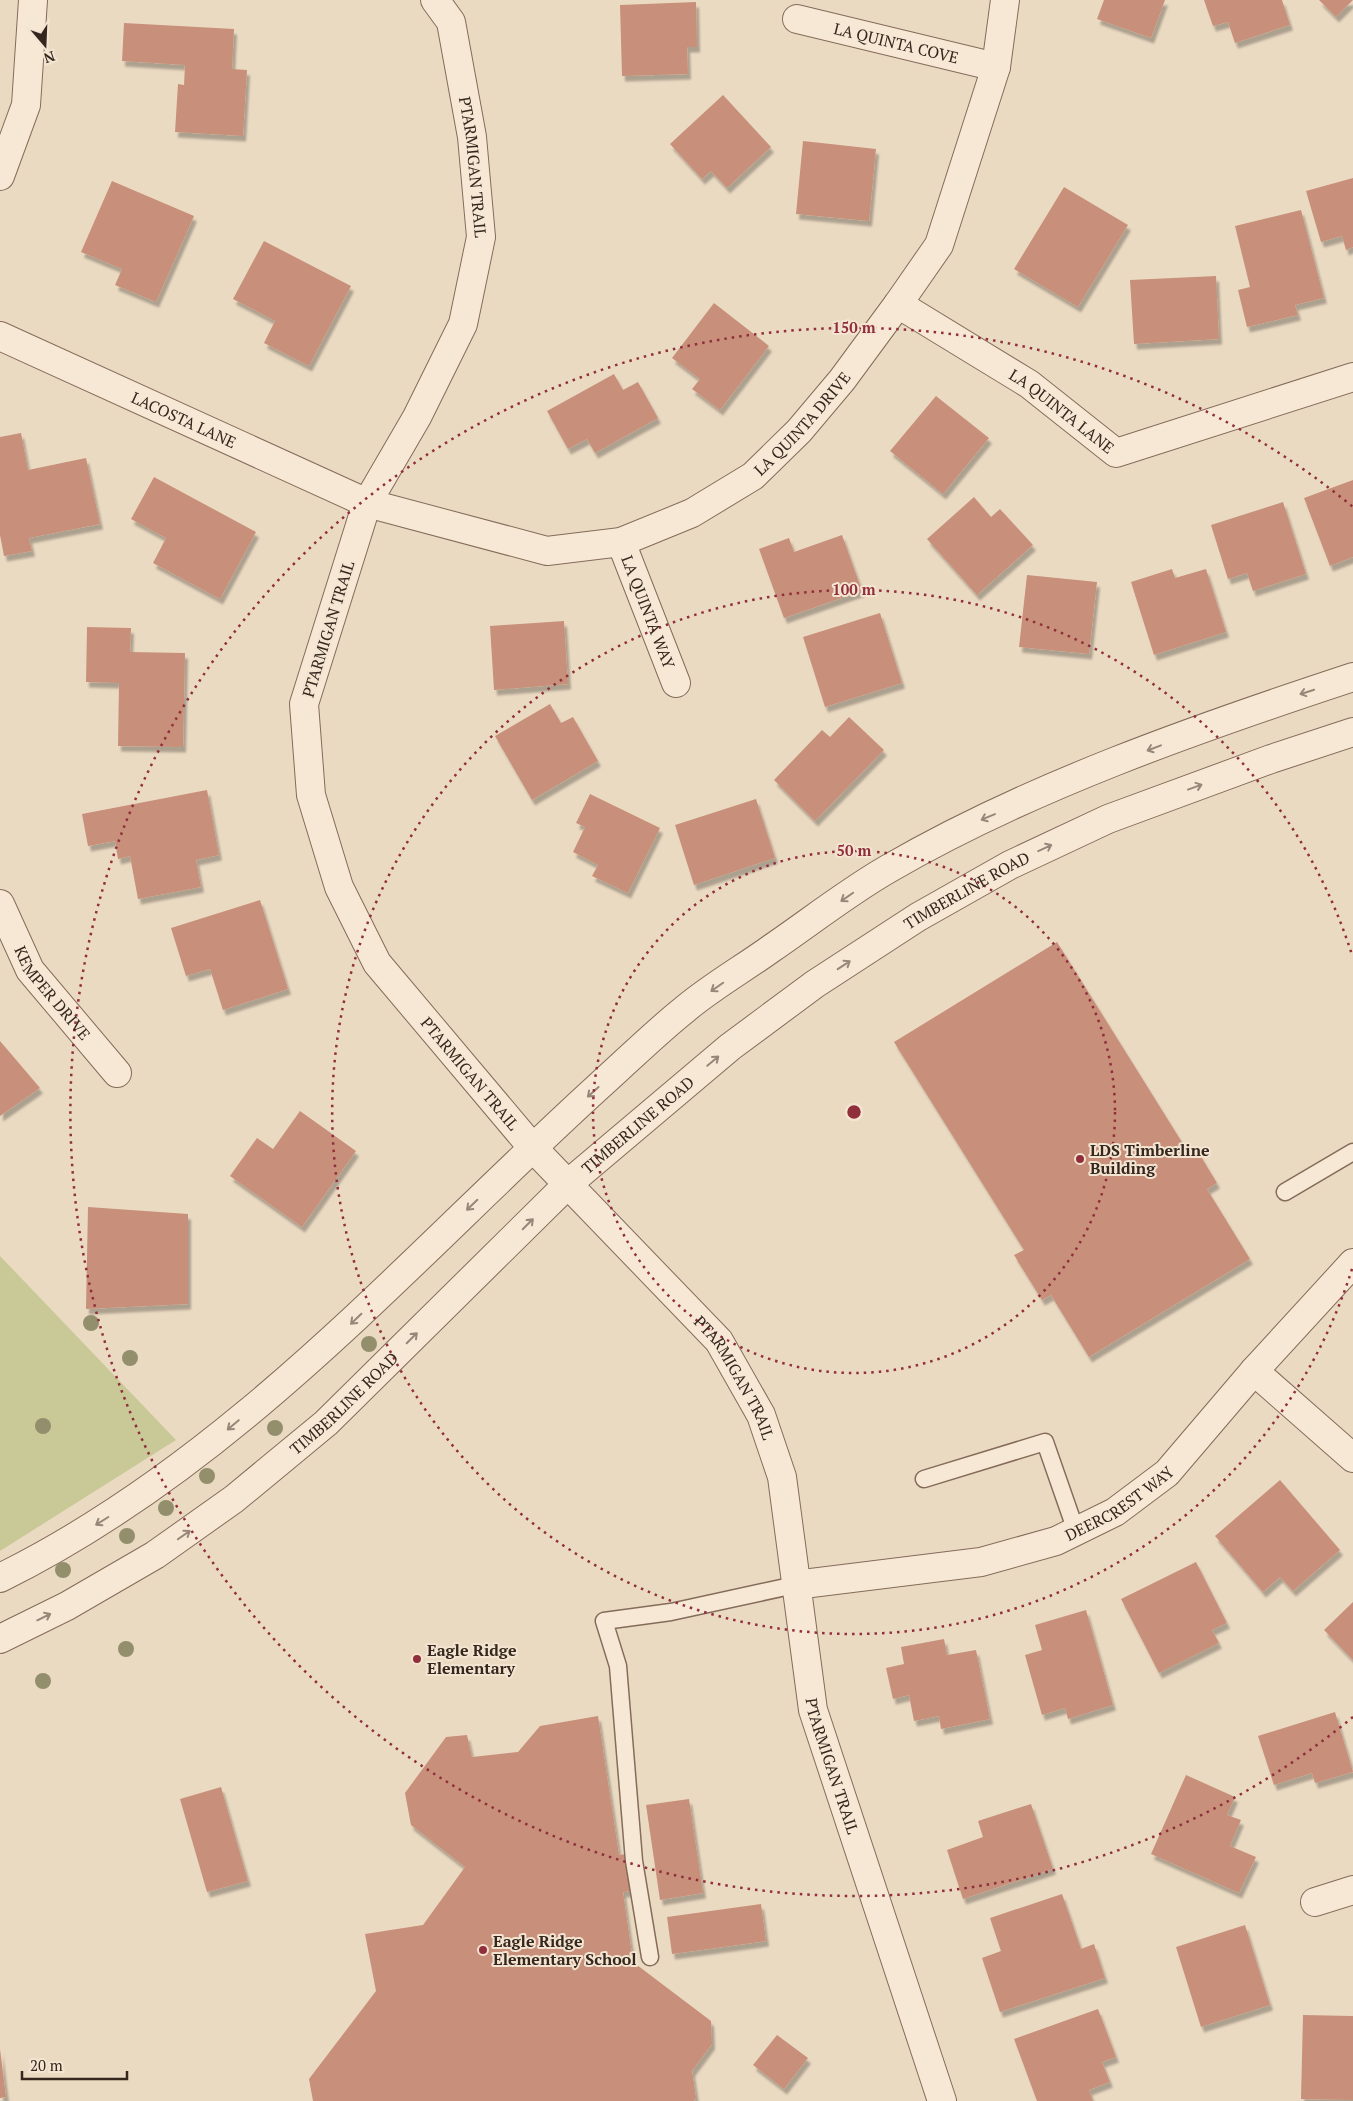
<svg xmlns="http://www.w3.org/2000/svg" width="1353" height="2101" font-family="'PT Serif',serif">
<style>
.green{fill:#c9c897}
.building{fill:#c8907a;filter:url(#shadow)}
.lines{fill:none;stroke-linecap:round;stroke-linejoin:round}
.service-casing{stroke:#846b5a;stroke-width:19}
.minor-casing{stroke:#846b5a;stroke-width:30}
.tertiary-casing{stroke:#846b5a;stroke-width:30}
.service{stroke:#f7e8d5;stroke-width:16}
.minor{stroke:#f7e8d5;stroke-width:28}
.tertiary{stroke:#f7e8d5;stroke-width:28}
.tree{fill:#938e6c}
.oneway{stroke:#96877a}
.ring{fill:none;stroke:#902e3b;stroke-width:2.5;stroke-dasharray:2.5 5}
.poi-dot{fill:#902e3b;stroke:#f3e5d1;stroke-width:2}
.labels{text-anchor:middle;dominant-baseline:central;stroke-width:4;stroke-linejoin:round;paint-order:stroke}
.street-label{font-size:16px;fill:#35261e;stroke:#f3e5d1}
.poi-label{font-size:16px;font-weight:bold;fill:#35261e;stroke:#f3e5d1;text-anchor:start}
.centre{fill:#902e3b;stroke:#f3e5d1;stroke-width:2.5}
.ring-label{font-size:15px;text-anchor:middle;font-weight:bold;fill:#902e3b;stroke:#f3e5d1;stroke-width:4;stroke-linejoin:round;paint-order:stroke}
</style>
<defs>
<filter id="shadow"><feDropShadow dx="3" dy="5.5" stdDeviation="1" flood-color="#0004"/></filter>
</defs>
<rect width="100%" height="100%" fill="#ebdac2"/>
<path class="green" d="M0,1256L176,1440L0,1551Z"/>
<path class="building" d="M1104,0H1165L1151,38L1097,19Z
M1204,0H1282L1290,25L1235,43L1228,22L1213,26Z
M1319,0H1353L1336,17Z
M696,2L697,47H687L688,74L622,76L620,5Z
M124,23L234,29L232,69L247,70L243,136L175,132L178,84L184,85L185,65L122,61Z
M723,95L771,147L727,188L711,171L702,179L670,144Z
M803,141L876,149L869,221L796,214Z
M1353,178V247L1346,250L1342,236L1321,242L1306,191Z
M112,181L194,216L156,302L115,285L122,269L81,252Z
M1064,187L1128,225L1078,307L1014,269Z
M1301,210L1324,298L1295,305L1298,315L1247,327L1238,290L1250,287L1235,226Z
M264,241L351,286L309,366L264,343L275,321L233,299Z
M1216,276L1219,339L1134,344L1130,280Z
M714,303L769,346L720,410L692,389L700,379L672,358Z
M614,374L623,390L638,382L658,418L595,453L587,439L568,449L547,411Z
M936,396L989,438L943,494L890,451Z
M21,433L28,470L86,458L100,524L29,538L32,551L4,556L0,535V437Z
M154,477L256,532L220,599L153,563L166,538L131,519Z
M1353,480V557L1330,566L1304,498Z
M974,497L991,517L1000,509L1033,545L977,595L927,539Z
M1283,502L1306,574L1253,591L1247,573L1228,579L1211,525Z
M842,535L862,591L784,618L759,549L789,538L794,552Z
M1172,569L1175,578L1206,569L1226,632L1154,655L1131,582Z
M1027,575L1097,582L1089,654L1019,647Z
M880,613L902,683L825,707L803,637Z
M564,621L568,684L494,690L490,626Z
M87,627L131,628L130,652L185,653L183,747L118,746L119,683L86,682Z
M550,704L561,723L573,717L598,761L532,800L495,736Z
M849,717L884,750L815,821L774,780L822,730L830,737Z
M207,790L219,855L196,860L201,887L138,899L130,856L118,859L115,841L88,846L82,814Z
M590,794L660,828L628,893L592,876L598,865L573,852L585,827L576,823Z
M756,799L775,858L694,885L675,825Z
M260,900L288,989L223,1010L210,969L186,976L171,928Z
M1057,942L1190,1155L1197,1150L1217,1183L1207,1189L1250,1259L1089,1357L1051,1295L1042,1300L1014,1255L1024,1250L894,1042Z
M0,1041L40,1088L0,1116Z
M300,1111L356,1151L302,1227L230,1176L257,1138L273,1149Z
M88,1207L188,1214V1304L86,1309Z
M1280,1480L1340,1550L1293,1591L1280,1577L1263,1592L1215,1536Z
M1196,1562L1227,1623L1212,1630L1219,1643L1159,1673L1121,1599Z
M1353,1602V1660L1324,1630Z
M1086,1610L1113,1705L1068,1719L1065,1708L1042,1715L1025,1655L1042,1650L1035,1625Z
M944,1639L947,1655L976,1650L990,1719L941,1729L939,1716L914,1721L909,1695L893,1699L886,1668L904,1664L901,1647Z
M1335,1712L1353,1772L1315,1783L1312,1773L1274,1785L1258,1736Z
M598,1716L619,1855L626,1854L632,1891L623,1892L633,1962L711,2021L712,2044L692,2071L696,2098L694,2101H313L309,2079L376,1991L365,1934L423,1925L465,1867L411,1825L405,1793L446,1737L467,1735L472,1757L518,1752L540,1726Z
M1186,1775L1235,1797L1227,1815L1241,1820L1230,1846L1256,1857L1239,1893L1151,1854Z
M221,1787L248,1881L207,1892L180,1799Z
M689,1799L703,1893L660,1900L646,1805Z
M1031,1804L1053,1869L963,1899L947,1850L983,1837L978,1821Z
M1062,1894L1081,1949L1094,1944L1105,1978L1000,2012L982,1958L1001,1951L990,1918Z
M761,1904L766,1941L672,1954L667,1917Z
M1245,1925L1270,2005L1201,2027L1176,1947Z
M1098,2009L1116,2057L1102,2062L1110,2082L1089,2090L1093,2101H1037L1014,2039Z
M1303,2015L1353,2016V2100L1301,2099Z
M777,2035L808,2058L784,2089L753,2065Z
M0,2049L6,2097L0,2098Z"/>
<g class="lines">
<g class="service-casing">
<path id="service" d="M1285,1192L1353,1152
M924,1479L1045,1442L1076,1531
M650,1957L634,1861L618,1666L604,1621L671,1612L795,1585"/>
</g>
<g class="minor-casing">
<g id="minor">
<path id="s1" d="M435,0L451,22L472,137L481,237L463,324L417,417L367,503L304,704L311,795L339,887L377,963L532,1147L719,1341L761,1415L782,1477L813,1710L942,2101"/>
<path id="s2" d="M797,19L996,67"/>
<path d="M0,176L26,105L33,0"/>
<path id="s3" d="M898,304L1029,384L1116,453L1353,377"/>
<path id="s4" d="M0,336L367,503L547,551L621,542L692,513L753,476L799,431L842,380L898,304L939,245L996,67L1005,0"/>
<path id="s5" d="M621,542L676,683"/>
<path id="s6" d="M0,904L30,970L117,1073"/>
<path d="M1254,1371L1353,1458"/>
<path id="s7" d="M795,1585L981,1562L1056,1541L1115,1512L1167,1473L1254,1371L1353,1263"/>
<path d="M1315,1902L1353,1890"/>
</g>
</g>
<g class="tertiary-casing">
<g id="tertiary">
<path d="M0,1578C235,1462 407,1261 598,1087C626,1062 654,1034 684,1010C711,987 743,969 772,948C810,922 848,892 888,869C1029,787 1198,728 1353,677"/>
<path id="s8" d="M0,1639L67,1606L155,1555L234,1499L326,1423L569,1183L730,1047L815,984L918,917L1010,865L1108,819L1271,759L1353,732"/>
</g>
</g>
<use href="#service" class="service"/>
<use href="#minor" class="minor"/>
<use href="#tertiary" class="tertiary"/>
</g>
<g class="tree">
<circle cx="91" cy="1323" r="8"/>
<circle cx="369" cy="1344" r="8"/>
<circle cx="130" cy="1358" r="8"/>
<circle cx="43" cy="1426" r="8"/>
<circle cx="275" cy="1428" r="8"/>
<circle cx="207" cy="1476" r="8"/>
<circle cx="166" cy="1508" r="8"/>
<circle cx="127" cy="1536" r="8"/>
<circle cx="63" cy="1570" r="8"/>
<circle cx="126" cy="1649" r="8"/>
<circle cx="43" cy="1681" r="8"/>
</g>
<defs><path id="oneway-shaft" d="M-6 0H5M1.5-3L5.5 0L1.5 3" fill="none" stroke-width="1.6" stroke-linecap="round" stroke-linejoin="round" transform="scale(1.25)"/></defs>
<g class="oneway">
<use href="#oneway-shaft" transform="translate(1307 692) rotate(162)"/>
<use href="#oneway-shaft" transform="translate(1154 748) rotate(159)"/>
<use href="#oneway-shaft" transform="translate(1195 787) rotate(-20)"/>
<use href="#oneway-shaft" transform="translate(988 817) rotate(157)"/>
<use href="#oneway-shaft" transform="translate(1045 848) rotate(-25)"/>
<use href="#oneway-shaft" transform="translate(847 897) rotate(145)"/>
<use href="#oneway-shaft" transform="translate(844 965) rotate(-33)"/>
<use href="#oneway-shaft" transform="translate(717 987) rotate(145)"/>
<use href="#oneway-shaft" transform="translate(713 1061) rotate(-40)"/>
<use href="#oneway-shaft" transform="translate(593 1092) rotate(138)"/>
<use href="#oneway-shaft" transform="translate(472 1205) rotate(136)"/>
<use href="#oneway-shaft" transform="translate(528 1224) rotate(-45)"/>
<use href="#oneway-shaft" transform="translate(356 1319) rotate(136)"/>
<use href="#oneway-shaft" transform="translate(412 1338) rotate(-45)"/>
<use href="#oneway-shaft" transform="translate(233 1425) rotate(140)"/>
<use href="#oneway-shaft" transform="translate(102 1521) rotate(148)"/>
<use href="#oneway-shaft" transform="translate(184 1535) rotate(-35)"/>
<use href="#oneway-shaft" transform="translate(44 1617) rotate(-26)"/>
</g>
<g class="ring">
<circle cx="854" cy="1112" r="261"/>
<path d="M1352 1269A522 522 0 1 1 1352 955"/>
<path d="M1353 1717A784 784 0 1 1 1353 507"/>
</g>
<g class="poi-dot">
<circle cx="1080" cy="1159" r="5"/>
<circle cx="417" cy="1659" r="5"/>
<circle cx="483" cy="1950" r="5"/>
</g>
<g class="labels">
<g class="street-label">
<text stroke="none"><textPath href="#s2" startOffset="102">LA QUINTA COVE</textPath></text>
<text stroke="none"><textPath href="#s1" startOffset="174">PTARMIGAN TRAIL</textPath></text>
<text stroke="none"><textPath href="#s3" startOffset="196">LA QUINTA LANE</textPath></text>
<text stroke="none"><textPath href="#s4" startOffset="202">LACOSTA LANE</textPath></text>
<text stroke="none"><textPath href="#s4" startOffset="884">LA QUINTA DRIVE</textPath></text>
<text stroke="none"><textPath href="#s5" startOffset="75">LA QUINTA WAY</textPath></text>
<text transform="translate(328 629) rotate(-73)">PTARMIGAN TRAIL</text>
<text stroke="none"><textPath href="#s8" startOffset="1229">TIMBERLINE ROAD</textPath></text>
<text stroke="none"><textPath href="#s6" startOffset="104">KEMPER DRIVE</textPath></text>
<text stroke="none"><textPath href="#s1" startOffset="1164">PTARMIGAN TRAIL</textPath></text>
<text stroke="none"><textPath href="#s8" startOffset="824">TIMBERLINE ROAD</textPath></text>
<text stroke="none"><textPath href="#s1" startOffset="1569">PTARMIGAN TRAIL</textPath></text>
<text stroke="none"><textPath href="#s8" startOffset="419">TIMBERLINE ROAD</textPath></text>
<text stroke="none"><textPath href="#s7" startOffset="339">DEERCREST WAY</textPath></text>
<text stroke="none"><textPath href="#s1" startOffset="1974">PTARMIGAN TRAIL</textPath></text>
</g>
<g class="poi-label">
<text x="1090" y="1150">LDS Timberline<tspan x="1090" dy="18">Building</tspan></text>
<text x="427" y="1650">Eagle Ridge<tspan x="427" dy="18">Elementary</tspan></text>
<text x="493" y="1941">Eagle Ridge<tspan x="493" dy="18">Elementary School</tspan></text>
</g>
</g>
<circle cx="854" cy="1112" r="8" class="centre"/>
<g class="ring-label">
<text x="854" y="333">150 m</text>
<text x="854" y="595">100 m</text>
<text x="854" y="856">50 m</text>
</g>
<g transform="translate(45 45) rotate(161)" stroke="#f3e5d1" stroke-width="4" paint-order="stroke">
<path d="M0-4L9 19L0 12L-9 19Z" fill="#35261e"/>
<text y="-8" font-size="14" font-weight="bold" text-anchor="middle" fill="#35261e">N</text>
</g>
<path d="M22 2071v8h105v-8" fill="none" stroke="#35261e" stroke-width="2.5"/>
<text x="30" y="2071" font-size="15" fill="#35261e" stroke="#f3e5d1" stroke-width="4" paint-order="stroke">20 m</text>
</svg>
